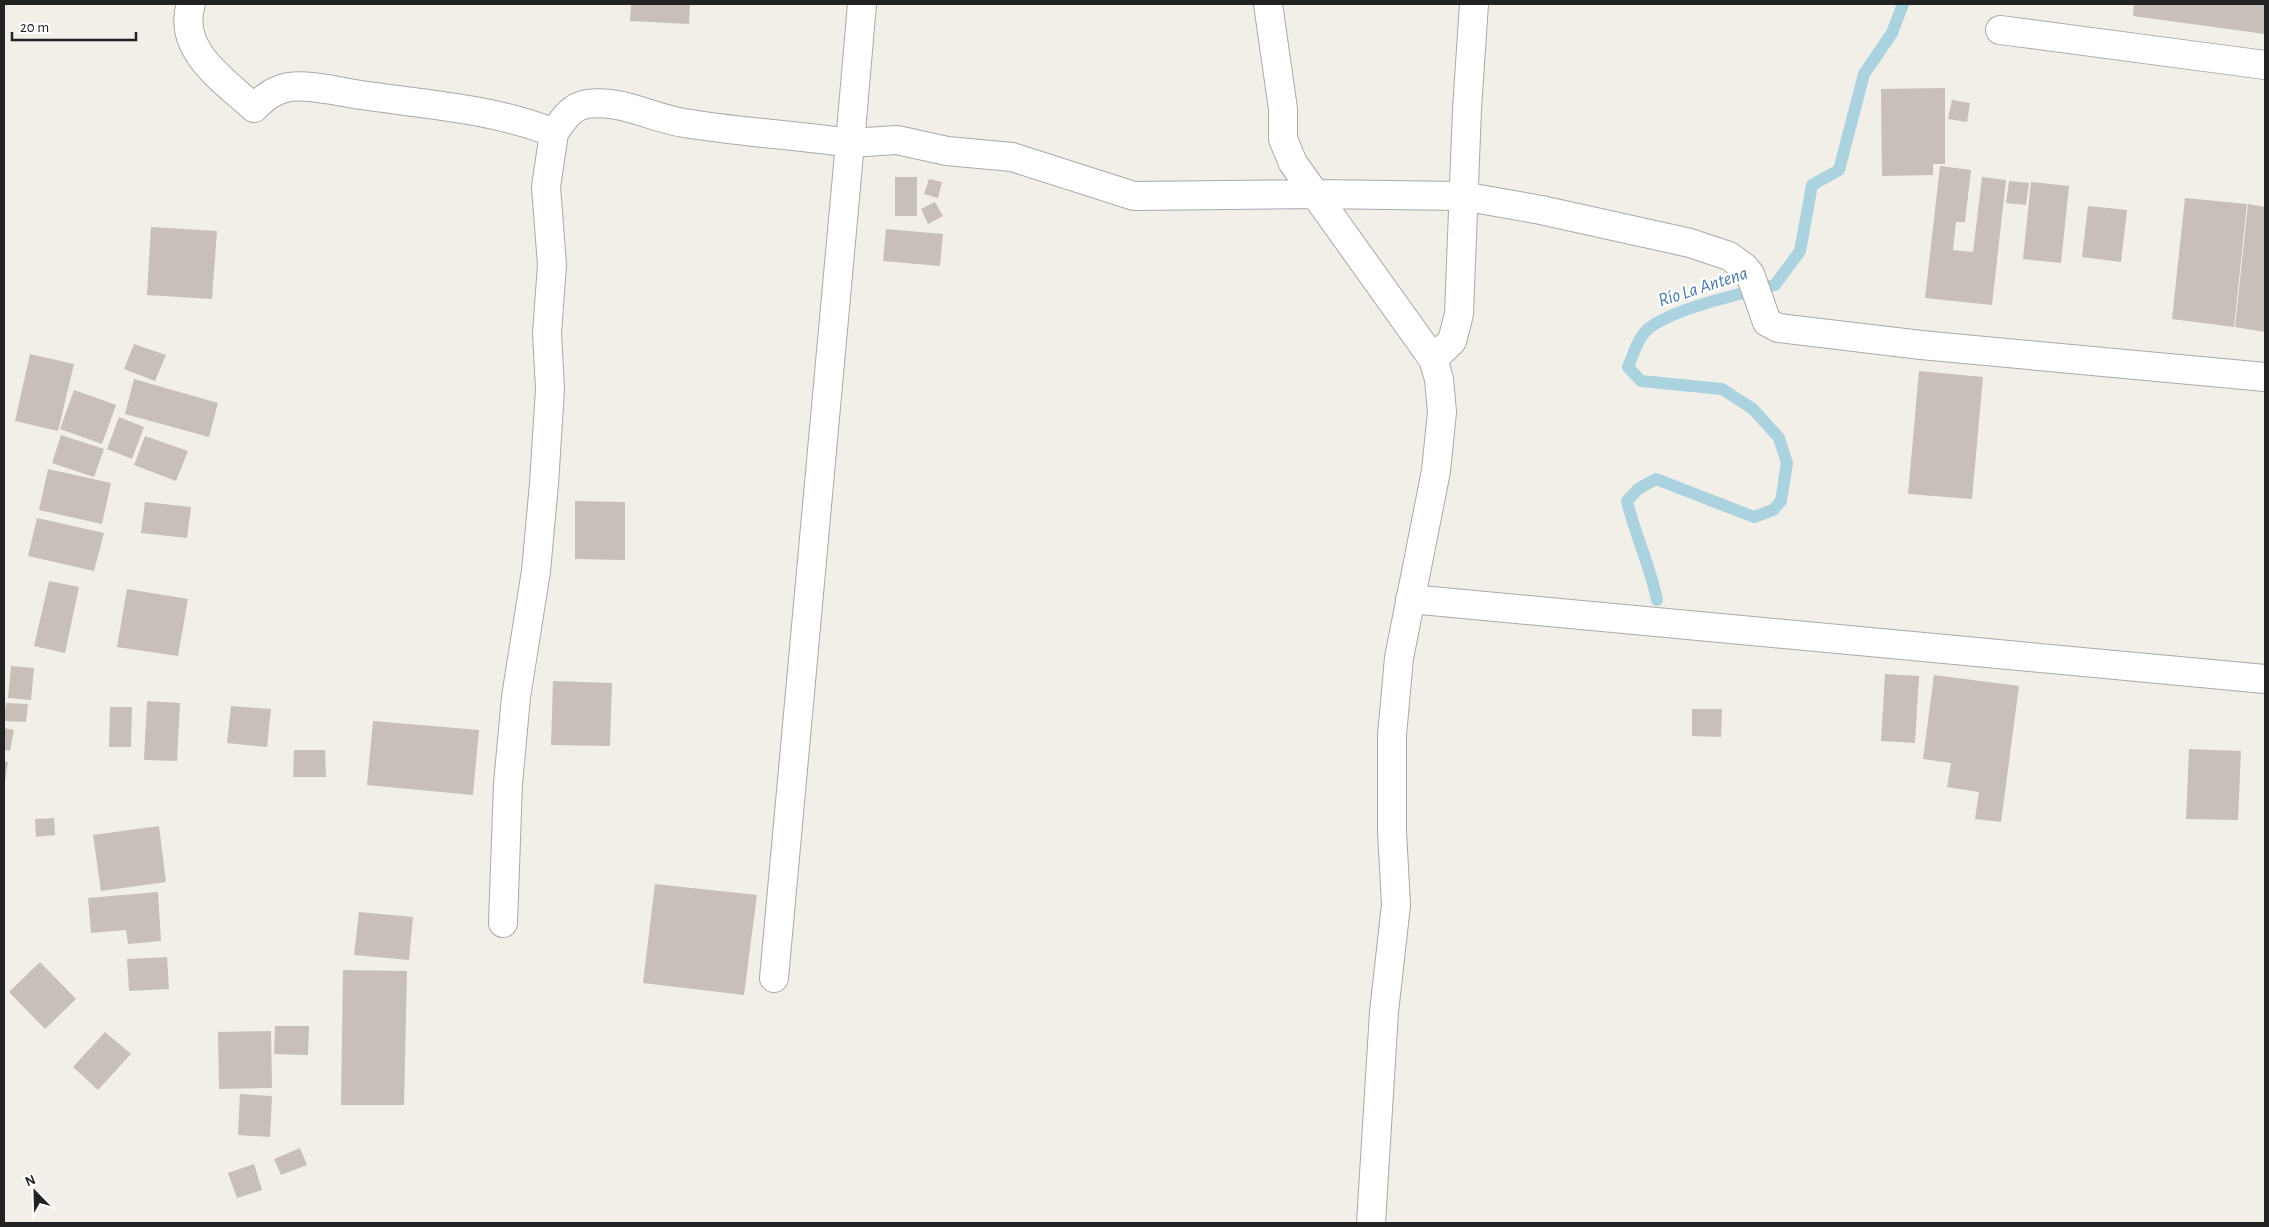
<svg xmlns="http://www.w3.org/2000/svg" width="2269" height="1227" font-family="'Alegreya Sans',sans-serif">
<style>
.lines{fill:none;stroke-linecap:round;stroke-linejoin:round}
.stream{stroke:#aad3df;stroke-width:12}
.building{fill:#c7bfb8}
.minor-casing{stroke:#a9a9a9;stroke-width:30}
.minor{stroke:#fff;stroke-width:28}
.labels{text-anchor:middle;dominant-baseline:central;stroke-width:4.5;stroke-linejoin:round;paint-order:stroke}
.water-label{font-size:19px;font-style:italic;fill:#4a7aab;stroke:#fff}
</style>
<rect width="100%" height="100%" fill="#f2efe9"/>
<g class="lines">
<path class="stream" d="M1657,600C1650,565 1635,535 1627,501L1638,489L1656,479L1754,517L1773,510L1781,501L1787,463L1779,438L1753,409L1722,389L1641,381L1628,367C1633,356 1637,340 1645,332C1665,310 1744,293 1775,285L1800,251L1812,185L1839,170L1864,74L1892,33L1903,4"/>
</g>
<path class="building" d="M631,4H690L689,24L630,21Z
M2134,4H2265V34L2133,16Z
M1945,88V164H1933V175L1882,176L1881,89Z
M1952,100L1970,103L1967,122L1948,119Z
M1940,166L1971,170L1965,222H1956L1953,250L1973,252L1982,177L2006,180L1992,305L1925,298Z
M895,177H917V216H895Z
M929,179L942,182L938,198L924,194Z
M2009,181L2029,183L2026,205L2006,203Z
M2031,182L2069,186L2061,263L2023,259Z
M2185,198L2247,204L2234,327L2172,319Z
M935,202L943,216L928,224L921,209Z
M2248,204L2265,207V332L2235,327Z
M2088,206L2127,210L2121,262L2082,257Z
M151,227L217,231L212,299L147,295Z
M886,229L943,234L940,266L883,261Z
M134,344L166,355L155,381L124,369Z
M30,354L74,364L58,431L15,421Z
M1919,371L1983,377L1972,499L1908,494Z
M134,379L218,403L209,437L125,414Z
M74,390L116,405L102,444L60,429Z
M119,417L144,427L132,459L107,449Z
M61,435L104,449L94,477L52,463Z
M145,436L188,451L176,481L134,465Z
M48,469L111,483L102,524L39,510Z
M575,501L625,502V560L575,559Z
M145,502L191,507L187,538L141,533Z
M37,518L104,533L94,571L28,556Z
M49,581L79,587L65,653L34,646Z
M127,589L188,599L178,656L117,647Z
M11,666L34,668L31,700L8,698Z
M1885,674L1919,676L1915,743L1881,741Z
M1934,675L2019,686L2001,822L1975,819L1979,792L1947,787L1951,763L1923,759Z
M553,681L612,683L610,746L551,745Z
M147,701L180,703L177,761L144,760Z
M6,703L28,704L26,722L4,721Z
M231,706L271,709L267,747L227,743Z
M110,707H132L131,747H109Z
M1692,709H1722L1721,737L1692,736Z
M373,721L479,730L473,795L367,785Z
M4,728L14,730L10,751L4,750Z
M2189,749L2241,751L2238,820L2186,819Z
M294,750H325L326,777H293Z
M4,761L8,762L5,781L4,780Z
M54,818L55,835L36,837L35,819Z
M159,826L166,882L101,891L93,835Z
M655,884L757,895L744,995L643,983Z
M158,892L161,941L128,944L126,930L91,933L88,898Z
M359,912L413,917L409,960L354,955Z
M167,957L169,989L129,991L127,959Z
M40,962L76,999L45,1029L9,992Z
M343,970L407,971L404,1105H341Z
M275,1026H309L308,1055L274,1054Z
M271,1031L272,1088L219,1089L218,1032Z
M105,1032L131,1054L98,1090L73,1067Z
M240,1094L272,1096L270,1137L238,1135Z
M300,1148L307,1165L281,1175L274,1159Z
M254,1164L262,1190L237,1198L228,1173Z"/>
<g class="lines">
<g class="minor-casing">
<path id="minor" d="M191,4C176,50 225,81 254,108C265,97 274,90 289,87C309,84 341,92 361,95C424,104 495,109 554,133C563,120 570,107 587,104C622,99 651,118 684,123C739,132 795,135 850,143L862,4
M1268,4L1283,109V139L1293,163L1315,194L1462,196L1541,210L1690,243L1729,256L1744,267L1750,274L1767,322L1778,328L1921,345L2265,377
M2000,30L2265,65
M1410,599L2265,679
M503,923L508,784L516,697L536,571L544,484L550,389L547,333L552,265L546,187L554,133
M774,978L850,143L897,140L947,151L1012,157L1134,196L1315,194L1433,359L1452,341L1459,314L1467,109L1474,4
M1371,1223L1384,1012L1396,905L1392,831V735L1399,658L1436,471L1442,412L1439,379L1433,359"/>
</g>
<use href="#minor" class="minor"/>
</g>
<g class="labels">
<g class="water-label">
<text transform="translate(1703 287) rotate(-18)">Río La Antena</text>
</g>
</g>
<rect width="2269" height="1227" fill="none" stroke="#222222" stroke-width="10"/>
<g transform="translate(35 1192) rotate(337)" stroke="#ffffff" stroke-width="4" paint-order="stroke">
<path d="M0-4L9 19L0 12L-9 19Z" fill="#222222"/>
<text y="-8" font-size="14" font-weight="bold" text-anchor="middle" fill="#222222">N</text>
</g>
<path d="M12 32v8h124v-8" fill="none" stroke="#222222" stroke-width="2.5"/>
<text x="20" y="32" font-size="15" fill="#222222" stroke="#ffffff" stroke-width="4" paint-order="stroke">20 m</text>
</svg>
